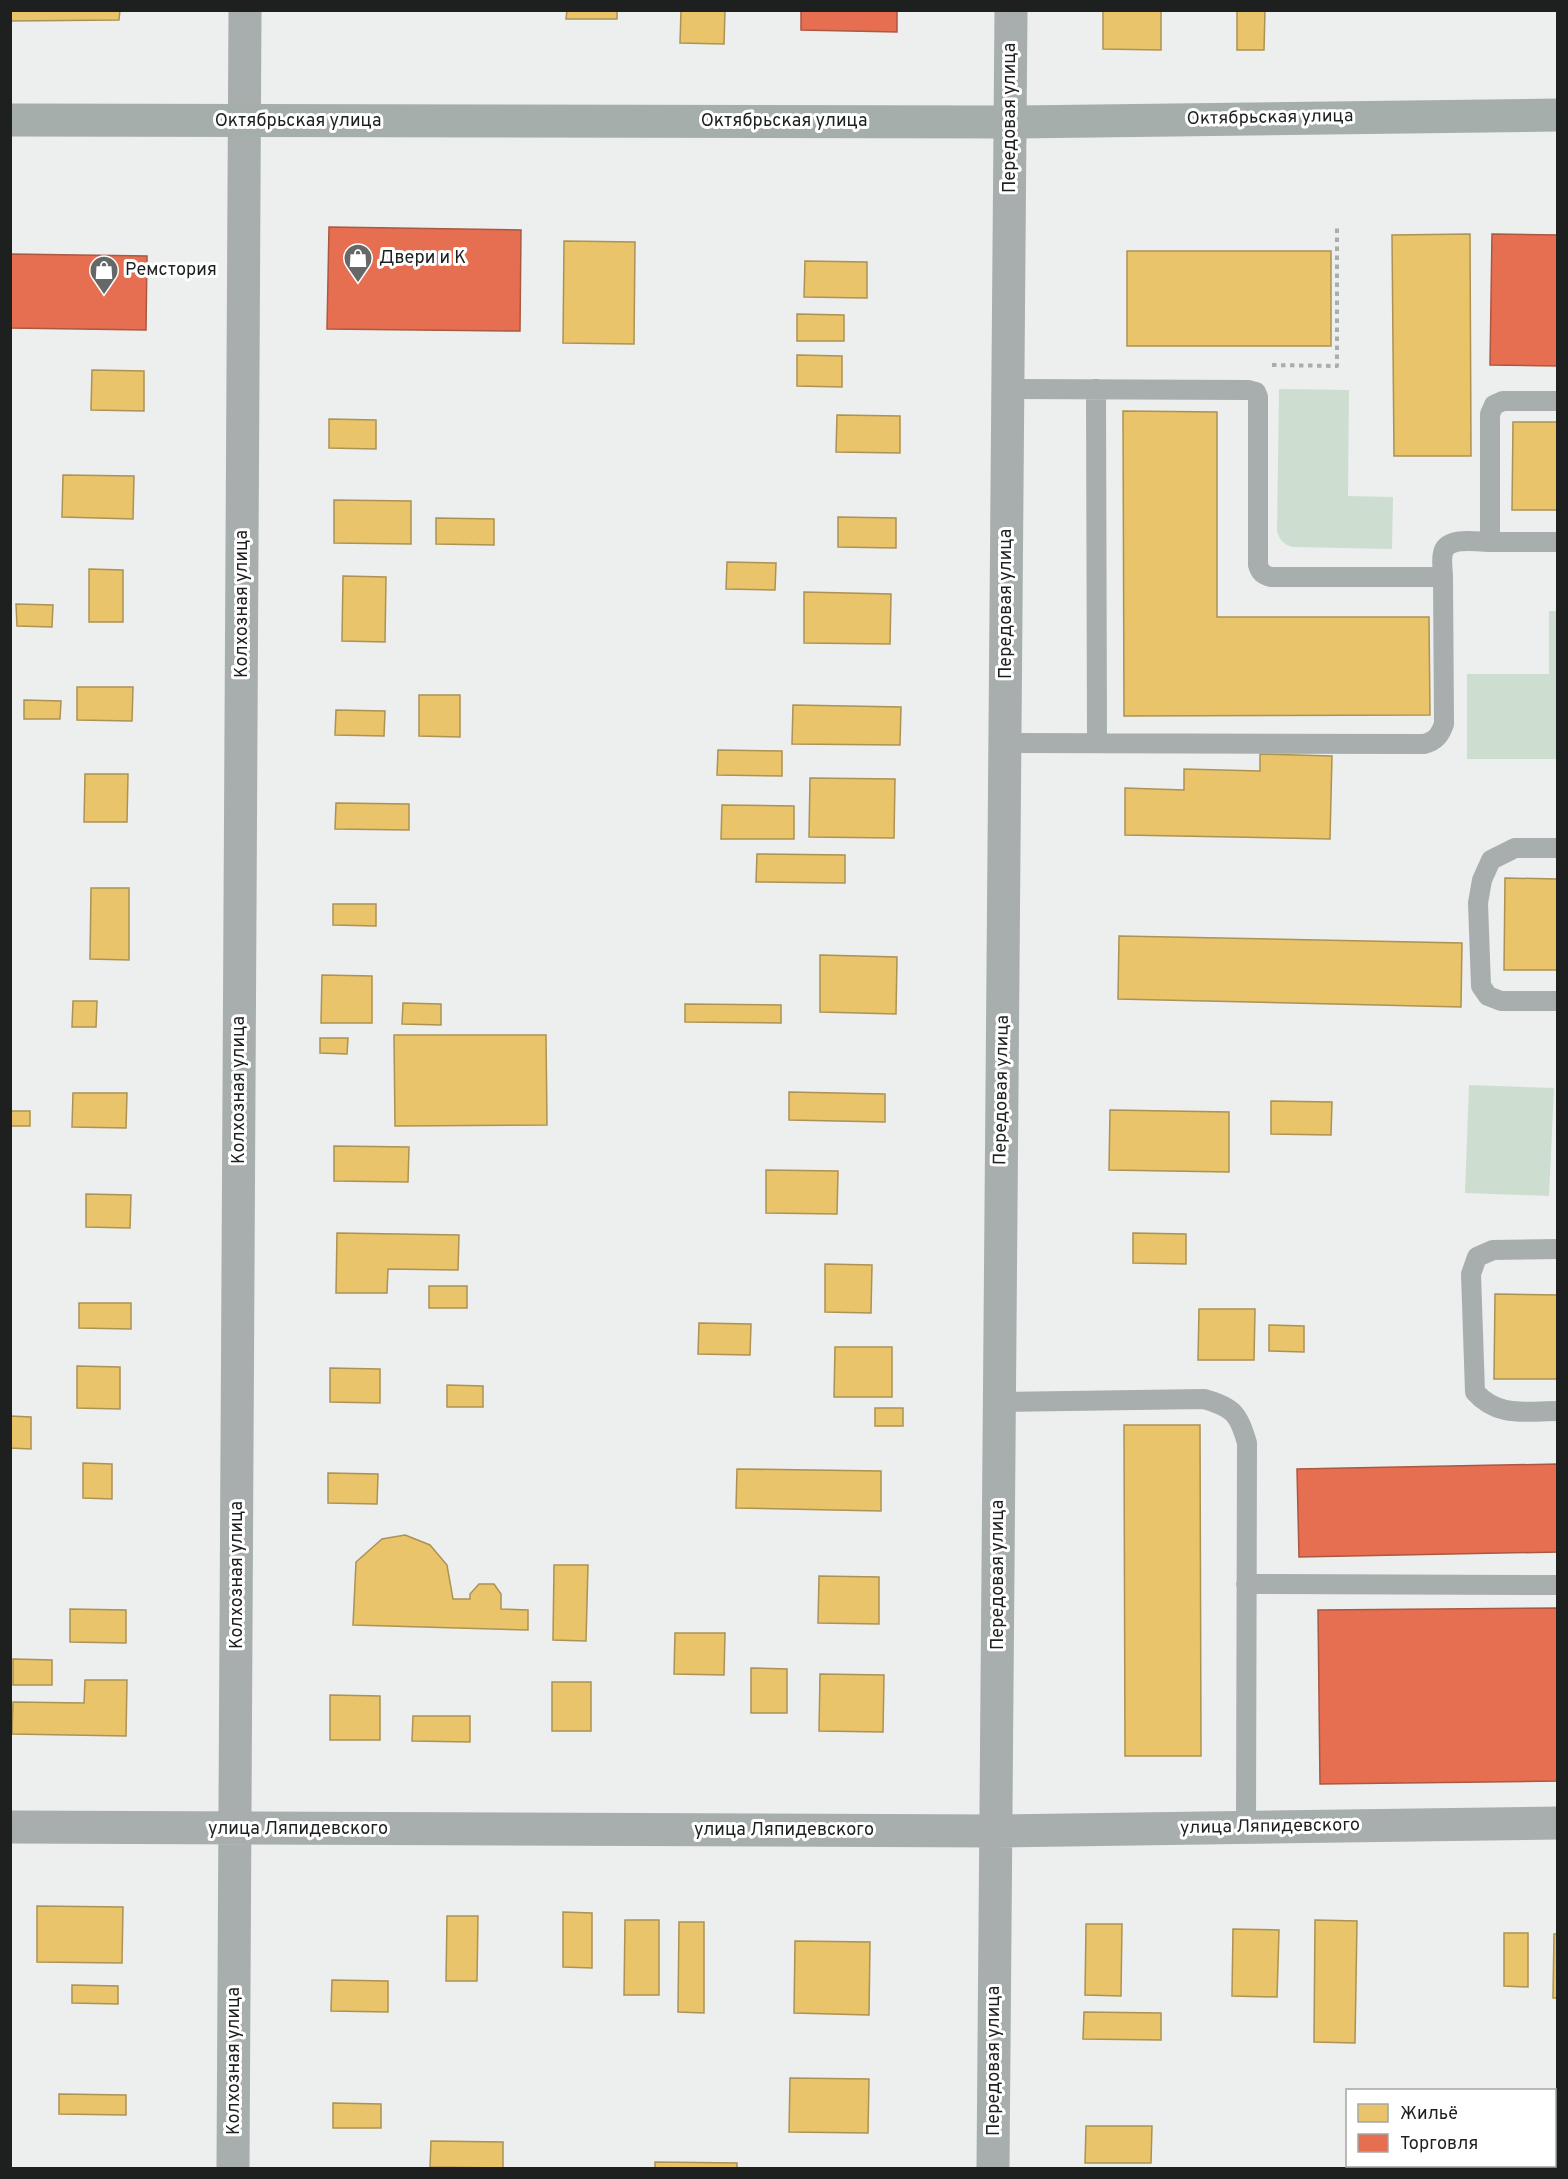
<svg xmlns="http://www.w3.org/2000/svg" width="1568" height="2179" font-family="Overpass,sans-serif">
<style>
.green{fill:#cdded0}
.homes{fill:#e9c46a;stroke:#ac9254;stroke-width:1.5}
.shops{fill:#e76f51;stroke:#ab5742;stroke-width:1.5}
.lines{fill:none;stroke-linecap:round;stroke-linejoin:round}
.path{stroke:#a9aeac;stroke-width:4;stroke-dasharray:4.5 4.5;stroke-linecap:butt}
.lane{stroke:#a7aead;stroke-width:20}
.street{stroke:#a7aead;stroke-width:33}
.secondary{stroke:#a6aeab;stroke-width:33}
.labels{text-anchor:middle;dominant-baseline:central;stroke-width:6;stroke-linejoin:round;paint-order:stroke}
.street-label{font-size:18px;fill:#1e1f1f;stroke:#fff}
.poi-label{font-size:18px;fill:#1e1f1f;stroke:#fff;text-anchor:start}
</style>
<rect width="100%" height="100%" fill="#ecefee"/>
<path class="green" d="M1279,389L1349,390L1348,496L1393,497L1392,549L1292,547C1283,544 1280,540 1277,532Z
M1549,611H1557V759H1467V674H1549Z
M1469,1085L1554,1088L1549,1196L1465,1193Z"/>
<path class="homes" d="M10,10H120L119,20L10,21Z
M567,10H617V19H566Z
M681,10H725L724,44L680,43Z
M1103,10H1161V50L1103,49Z
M1237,10H1265L1264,50H1237Z
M1470,234L1471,456H1394L1392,235Z
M564,241L635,242L634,344L563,343Z
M1127,251H1331V346H1127Z
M805,261L867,262V298L804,297Z
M797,314L844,315V341H797Z
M797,355L842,356V387L797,386Z
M92,370L144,371V411L91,410Z
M1123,411L1217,412V617H1429L1430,715L1124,716Z
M837,415L900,416V453L836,452Z
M329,419L376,420V449L329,448Z
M1513,422H1558V510H1512Z
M63,475L134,476L133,519L62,517Z
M334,500L411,501V544L334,543Z
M838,517L896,518V548L838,547Z
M436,518L494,519V545L436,544Z
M727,562L776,563L775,590L726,589Z
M89,569L123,570V622H89Z
M343,576L386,577L385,642L342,641Z
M804,592L891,594L890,644L804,643Z
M16,604L53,605L52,627L17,626Z
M77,687H133L132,721L77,720Z
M419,695H460V737L419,736Z
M24,700L61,701L60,719H24Z
M793,705L901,707L900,745L792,744Z
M336,710L385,711L384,736L335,735Z
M718,750L782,751V776L717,775Z
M1260,754L1332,756L1330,839L1125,835V788L1184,790V769L1260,771Z
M85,774H128L127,822H84Z
M810,778L895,779L894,838L809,837Z
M336,803L409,804V830L335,829Z
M722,805L794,806V839H721Z
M757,854L845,855V883L756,882Z
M1505,878L1558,879V970H1504Z
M91,888H129V960L90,959Z
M333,904H376V926L333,925Z
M1119,936L1462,943L1461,1007L1118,999Z
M820,955L897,957L896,1014L820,1012Z
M322,975L372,976V1023H321Z
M73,1001H97L96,1027H72Z
M403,1003L441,1004V1025L402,1024Z
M685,1004L781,1005V1023L685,1022Z
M394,1035H546L547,1125L395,1126Z
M320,1038H348L347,1054L320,1053Z
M789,1092L885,1094V1122L789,1120Z
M73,1093H127L126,1128L72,1127Z
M1271,1101L1332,1102L1331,1135L1271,1134Z
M1110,1110L1229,1112V1172L1109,1170Z
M10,1111H30V1126H10Z
M334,1146L409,1147L408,1182L334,1181Z
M766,1170L838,1171L837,1214L766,1213Z
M86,1194L131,1195L130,1228L86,1227Z
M337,1233L459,1235L458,1270L388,1269L387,1293H336Z
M1133,1233L1186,1234V1264L1133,1263Z
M825,1264L872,1265L871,1313L825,1312Z
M429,1286H467V1308H429Z
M1495,1294L1558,1295V1379H1494Z
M79,1303H131V1329L79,1328Z
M1199,1309H1255L1254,1360H1198Z
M699,1323L751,1324L750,1355L698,1354Z
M1269,1325L1304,1326V1352L1269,1351Z
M835,1347H892V1397H834Z
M77,1366L120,1367V1409L77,1408Z
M330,1368L380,1369V1403L330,1402Z
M447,1385L483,1386V1407H447Z
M875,1408H903V1426H875Z
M10,1416L31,1417V1449L10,1448Z
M1124,1425H1200L1201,1756H1125Z
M83,1463L112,1464V1499L83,1498Z
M737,1469L881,1471V1511L736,1508Z
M328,1473L378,1474L377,1504L328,1503Z
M405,1535L430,1545L447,1565L453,1599H470V1594L479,1584H494L501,1594V1609L528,1610V1630L353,1625L356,1562L382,1539Z
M554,1565H588L586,1641L553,1640Z
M819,1576L879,1577V1624L818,1623Z
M70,1609L126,1610V1643L70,1642Z
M675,1633H725L724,1675L674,1674Z
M13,1659L52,1660V1685H13Z
M751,1668L787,1669V1713H751Z
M820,1674L884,1675L883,1732L819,1731Z
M85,1680H127L126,1736L12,1734L13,1702L84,1703Z
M552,1682H591V1731H552Z
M330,1695L380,1696V1740H330Z
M413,1716H470V1742L412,1741Z
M37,1906L123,1907L122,1963L37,1962Z
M563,1912L592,1913V1968L563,1967Z
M447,1916H478L477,1981H446Z
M625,1920H659V1995H624Z
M1315,1920L1357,1921L1355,2043L1314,2042Z
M679,1922H704V2013L678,2012Z
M1086,1924H1122L1121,1996L1085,1995Z
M1233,1929L1279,1930L1277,1997L1232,1996Z
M1504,1933H1528V1987L1504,1986Z
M1554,1934H1558V1998H1553Z
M795,1941L870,1942L869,2015L794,2013Z
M332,1980L388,1981V2012L331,2011Z
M72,1985L118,1986V2004L72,2003Z
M1084,2012L1161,2013V2040L1083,2039Z
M790,2078L869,2079L868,2133L789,2132Z
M59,2094L126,2095V2115L59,2114Z
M333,2103L381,2104V2128H333Z
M1086,2126H1152L1151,2163H1085Z
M431,2141L503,2142V2168L430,2167Z
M655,2162L737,2163V2168H655Z
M1359,2166H1417L1416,2168H1359Z"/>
<path class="shops" d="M801,10H897V32L801,30Z
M329,227L521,230L520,331L327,329Z
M1492,234L1558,235V366L1490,365Z
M10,254L147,256L146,330L10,328Z
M1558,1464V1552L1299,1557L1297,1469Z
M1558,1608V1781L1320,1784L1318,1610Z"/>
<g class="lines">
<path class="path" d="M1272,365L1337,366V227"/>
<path class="lane" d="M1008,389L1249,390L1256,392L1258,397V565C1260,572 1263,575 1271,577H1443C1443,570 1441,560 1443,553C1447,536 1477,542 1490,542V414L1494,405L1503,401H1558
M1096,389L1097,743
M1490,542H1558
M1006,743L1424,744C1436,741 1440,735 1444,724L1443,577
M1558,848H1515L1491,860L1482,880L1478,903L1481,986L1488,996L1501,1001H1558
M1558,1249L1493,1250L1477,1257L1471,1274L1475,1392C1498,1418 1526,1411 1558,1411
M1000,1402L1204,1399C1233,1407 1239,1414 1247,1443L1246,1827
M1246,1584L1558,1585"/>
<path class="street" d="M10,1827L996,1831L1558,1823
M233,2168L245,10
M993,2168L1011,10"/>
<path class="secondary" d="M10,120L1010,122L1558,115"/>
</g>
<defs>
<g id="shop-pin" transform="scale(1.5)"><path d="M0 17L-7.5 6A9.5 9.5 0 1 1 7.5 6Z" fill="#666867" stroke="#fff"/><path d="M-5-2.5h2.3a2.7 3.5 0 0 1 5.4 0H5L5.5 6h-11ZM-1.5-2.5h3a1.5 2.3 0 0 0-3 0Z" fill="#fff"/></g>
</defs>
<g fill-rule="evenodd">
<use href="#shop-pin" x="358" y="258"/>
<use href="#shop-pin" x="104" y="270"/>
</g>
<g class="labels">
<g class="street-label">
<text transform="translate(1010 118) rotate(-90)">Передовая улица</text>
<text transform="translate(1270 118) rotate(-1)">Октябрьская улица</text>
<text x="298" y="121">Октябрьская улица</text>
<text x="784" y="121">Октябрьская улица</text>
<text transform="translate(242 604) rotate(-90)">Колхозная улица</text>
<text transform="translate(1006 604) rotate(-90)">Передовая улица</text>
<text transform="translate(239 1090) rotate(-90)">Колхозная улица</text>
<text transform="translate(1002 1090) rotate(-89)">Передовая улица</text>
<text transform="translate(237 1575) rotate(-90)">Колхозная улица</text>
<text transform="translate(998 1575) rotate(-90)">Передовая улица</text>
<text transform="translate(1270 1827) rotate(-1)">улица Ляпидевского</text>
<text x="298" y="1829">улица Ляпидевского</text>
<text x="784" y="1830">улица Ляпидевского</text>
<text transform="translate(234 2061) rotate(-90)">Колхозная улица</text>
<text transform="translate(994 2061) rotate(-90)">Передовая улица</text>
</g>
<g class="poi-label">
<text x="379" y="258">Двери и К</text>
<text x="125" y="270">Ремстория</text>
</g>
</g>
<rect width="1568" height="2179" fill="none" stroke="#1e1f1f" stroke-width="24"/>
<rect x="1346" y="2089" width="210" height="78" fill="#ffffff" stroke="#a5a5a5" stroke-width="1.5"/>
<rect x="1358" y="2104" width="30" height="18" fill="#e9c46a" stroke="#a5a5a5" stroke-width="1.5"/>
<text x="1400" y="2119" font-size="18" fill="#1e1f1f">Жильё</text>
<rect x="1358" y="2134" width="30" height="18" fill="#e76f51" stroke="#a5a5a5" stroke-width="1.5"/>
<text x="1400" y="2149" font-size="18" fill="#1e1f1f">Торговля</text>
</svg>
